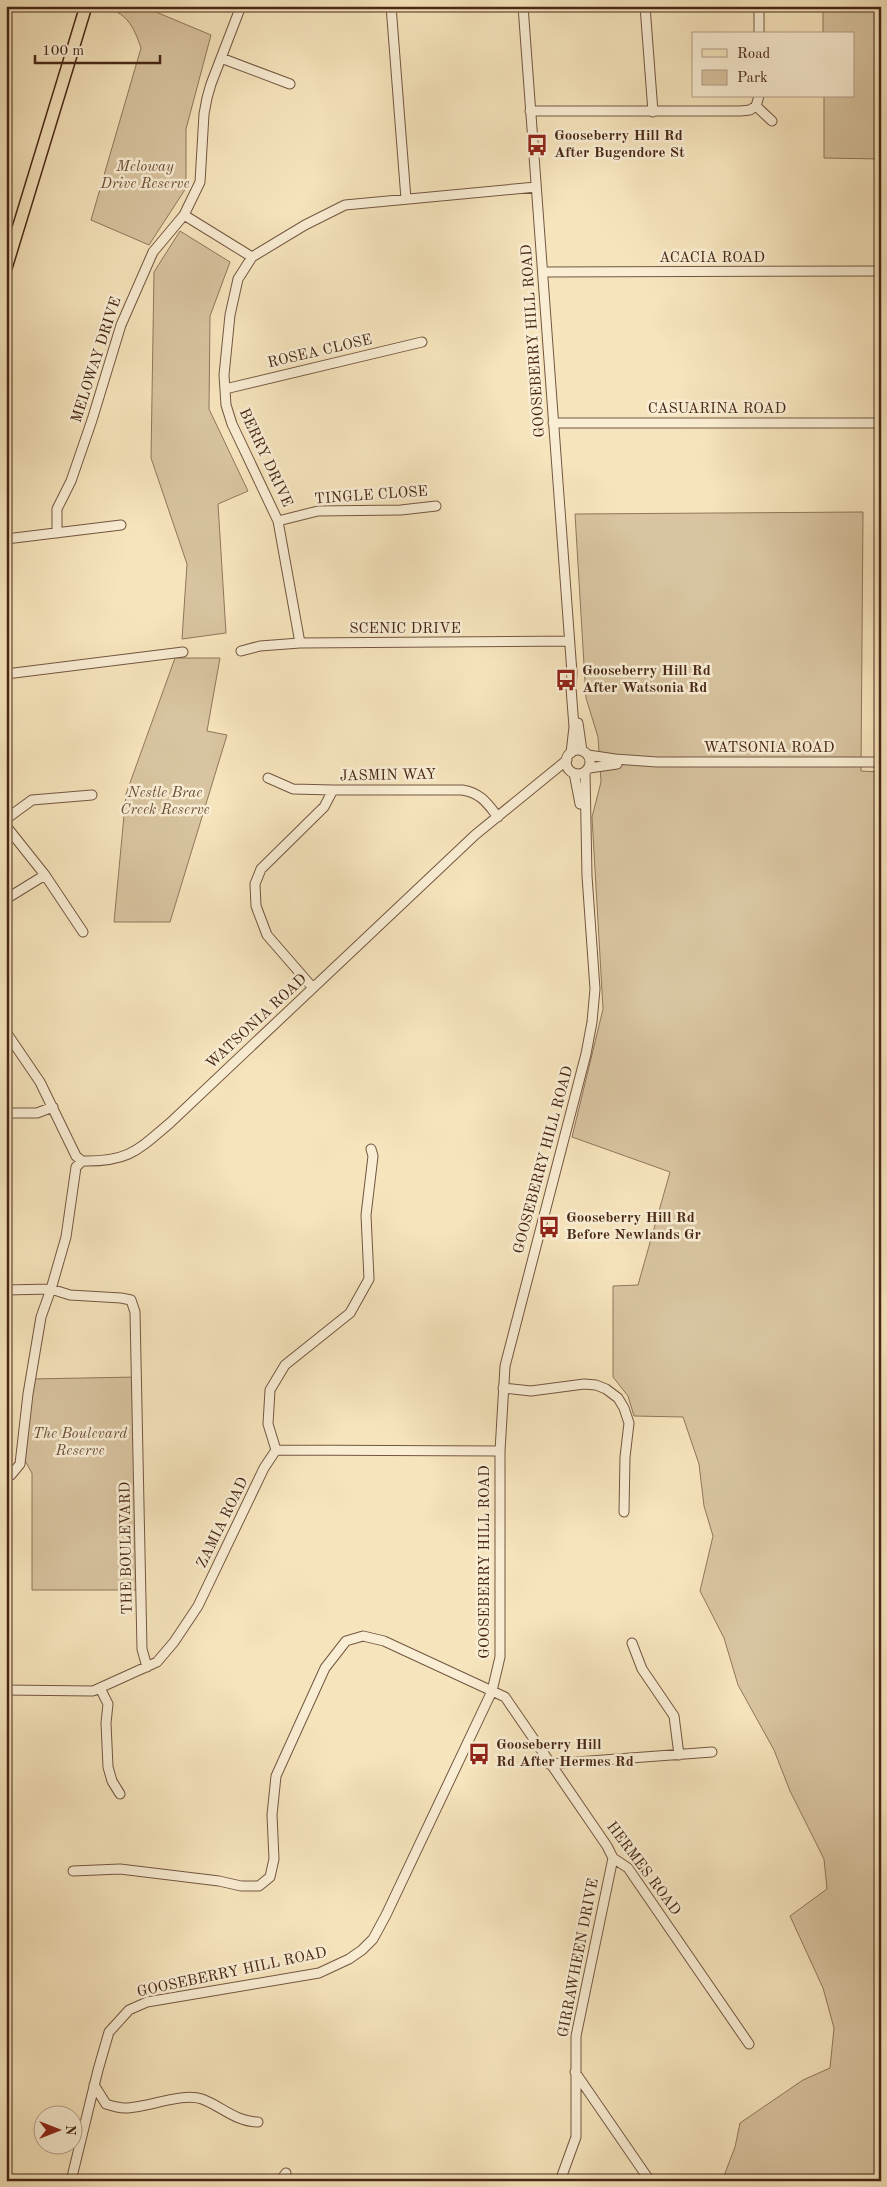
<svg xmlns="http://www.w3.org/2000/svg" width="887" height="2187" font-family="'Old Standard TT',serif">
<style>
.green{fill:#d8c4a0;stroke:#90765b}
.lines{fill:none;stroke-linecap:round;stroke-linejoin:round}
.minor-casing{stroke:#735640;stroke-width:11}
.major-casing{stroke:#472716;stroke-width:14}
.minor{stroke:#f9edd3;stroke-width:9}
.major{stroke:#f6e4bc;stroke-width:11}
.labels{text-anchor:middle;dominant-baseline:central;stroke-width:5;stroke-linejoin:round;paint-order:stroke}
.poi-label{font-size:15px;font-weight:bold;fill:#472716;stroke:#f9edd3;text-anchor:start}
.park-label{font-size:15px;font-style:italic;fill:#6b4e38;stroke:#f9edd3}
.street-label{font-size:15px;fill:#472716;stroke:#f9edd3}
</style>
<rect width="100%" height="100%" fill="#f6e4bc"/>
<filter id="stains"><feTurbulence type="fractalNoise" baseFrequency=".004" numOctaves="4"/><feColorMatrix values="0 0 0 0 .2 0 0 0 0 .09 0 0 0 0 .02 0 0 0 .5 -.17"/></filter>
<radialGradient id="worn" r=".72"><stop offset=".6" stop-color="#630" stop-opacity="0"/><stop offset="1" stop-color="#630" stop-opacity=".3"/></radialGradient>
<path class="green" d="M102,6H156V12L211,35L186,129V188L149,245L91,220L141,48C133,25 127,13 102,6Z
M823,6H881V159L824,158V96H853V34H823Z
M180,231L230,262L210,316L209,409L248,491L218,504L226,633L182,639L187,564L151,458L154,272Z
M863,512L861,771L881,772V2181H722L735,2147L740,2123L803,2080L830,2068L834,2028L823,1988L790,1916L827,1889L824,1859L790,1791L774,1750L738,1685L724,1638L700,1591L713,1536L704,1506L699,1464L683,1417L634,1416L628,1396L613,1377V1286L638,1285L670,1172L572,1137L603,1009L592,817L601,782L598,737L586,698L575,514Z
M175,658H220L207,731L227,735L170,922H114L126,794Z
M137,1377L141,1590H32V1473L21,1454L30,1379Z"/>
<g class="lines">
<g class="minor-casing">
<path id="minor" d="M391,6L406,199
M523,6L572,673L571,688L574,727L571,753
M645,6L653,112
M759,6V34
M221,58L290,84
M756,106L772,121
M530,111H740L750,110L756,106L759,96
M184,215L252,257
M543,272L881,271
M225,389L422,342
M553,423H881
M278,521L318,511L401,510L436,506
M57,533V509L71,481L92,420L121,325L153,252L184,215L200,182L204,114L207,98L211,84L241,6
M6,539L121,525
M300,643L278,521L232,424L226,405L224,375L230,315L238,279L252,257L305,225L345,205L536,187
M241,651L260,646L300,643L569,641
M6,674L183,652
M578,723L582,751
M566 762a12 12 0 1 1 24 0a12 12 0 1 1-24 0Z
M588,755L615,759L657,762H881
M589,768L617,764
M574,773L580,804
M268,778L293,789L333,790
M6,819L32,800L92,795
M6,826L45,875L83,932
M6,899L45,875
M313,988L267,935L256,906L255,884L261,869L324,807L333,790H462C481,793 487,803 498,817
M6,1032L40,1082L76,1156L82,1161C128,1162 137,1151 170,1123L475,835L567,760
M6,1113H37L53,1107
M6,1290L51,1289L70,1295L121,1298L131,1300L135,1312L142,1649L147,1667
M503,1388L531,1391L584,1384L596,1385L606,1389L618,1398L624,1408L629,1423L625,1457L624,1512
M276,1450L268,1424L270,1390L285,1365L350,1313L369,1279L366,1215L373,1156L371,1149
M6,1476L11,1475L20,1464L28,1394L41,1317L51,1289L66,1237L76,1167L82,1161
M632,1643L642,1669L674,1716L679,1755
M100,1688L108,1704L106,1723L108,1767L112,1781L120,1794
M6,1690L93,1691L157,1662L174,1642L198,1606L264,1468L276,1450L500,1451
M549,1764L712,1752
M73,1871L120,1869L219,1881L241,1886H259L270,1877L274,1859L272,1815L276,1776L325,1668L346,1641L363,1636L384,1641L505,1697L607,1846L613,1858L628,1868L749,2044
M575,2072L650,2181
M94,2085L106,2104C112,2106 119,2108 125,2108C147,2108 182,2092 202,2099C221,2106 236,2122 258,2122
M71,2181L98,2070L109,2032L129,2010L147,2002L319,1973L349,1959L362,1950L373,1939L386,1915L492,1691L500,1657V1451L505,1366L586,1054L592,1022L595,989L587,876L585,772
M280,2181L286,2173
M560,2181L576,2137V2036L613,1858"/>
</g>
<g class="major-casing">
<path id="major" d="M6,268L86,6"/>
</g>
<use href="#minor" class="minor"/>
<use href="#major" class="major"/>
</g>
<defs>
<g id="bus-bare" transform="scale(1.725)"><path d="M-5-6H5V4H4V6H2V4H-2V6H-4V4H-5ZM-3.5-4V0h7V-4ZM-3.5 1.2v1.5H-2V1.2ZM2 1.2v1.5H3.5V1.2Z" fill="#8f2418" stroke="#f9edd3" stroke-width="2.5" paint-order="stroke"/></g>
</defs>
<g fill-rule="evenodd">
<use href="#bus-bare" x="537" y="145"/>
<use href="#bus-bare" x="566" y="680"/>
<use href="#bus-bare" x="549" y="1227"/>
<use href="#bus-bare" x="479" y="1754"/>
</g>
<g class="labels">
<g class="poi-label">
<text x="554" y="136">Gooseberry Hill Rd<tspan x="554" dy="17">After Bugendore St</tspan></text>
<text x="582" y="671">Gooseberry Hill Rd<tspan x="582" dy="17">After Watsonia Rd</tspan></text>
<text x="566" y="1218">Gooseberry Hill Rd<tspan x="566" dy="17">Before Newlands Gr</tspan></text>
<text x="496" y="1745">Gooseberry Hill<tspan x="496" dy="17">Rd After Hermes Rd</tspan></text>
</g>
<g class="park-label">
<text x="145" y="167">Meloway<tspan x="145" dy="17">Drive Reserve</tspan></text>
<text x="165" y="793">Nestle Brae<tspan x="165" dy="17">Creek Reserve</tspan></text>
<text x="80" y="1434">The Boulevard<tspan x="80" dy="17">Reserve</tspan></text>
</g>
<g class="street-label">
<text x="712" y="258">ACACIA ROAD</text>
<text transform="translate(534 341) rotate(-94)">GOOSEBERRY HILL ROAD</text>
<text transform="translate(320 352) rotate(-13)">ROSEA CLOSE</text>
<text transform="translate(97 360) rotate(-72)">MELOWAY DRIVE</text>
<text x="717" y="409">CASUARINA ROAD</text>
<text transform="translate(265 458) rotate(65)">BERRY DRIVE</text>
<text transform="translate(371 496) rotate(-4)">TINGLE CLOSE</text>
<text x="405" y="629">SCENIC DRIVE</text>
<text x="769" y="748">WATSONIA ROAD</text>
<text transform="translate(388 776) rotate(-1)">JASMIN WAY</text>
<text transform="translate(257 1022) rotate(-43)">WATSONIA ROAD</text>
<text transform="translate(544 1160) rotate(-75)">GOOSEBERRY HILL ROAD</text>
<text transform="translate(223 1523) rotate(-64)">ZAMIA ROAD</text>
<text transform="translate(127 1548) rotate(-91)">THE BOULEVARD</text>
<text transform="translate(485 1562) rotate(-90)">GOOSEBERRY HILL ROAD</text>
<text transform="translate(643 1869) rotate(53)">HERMES ROAD</text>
<text transform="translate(579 1958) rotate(-79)">GIRRAWHEEN DRIVE</text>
<text transform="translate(232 1973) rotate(-12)">GOOSEBERRY HILL ROAD</text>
</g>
</g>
<rect width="887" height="2187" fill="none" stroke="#f6e4bc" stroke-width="25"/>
<rect x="8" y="8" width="872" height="2172" fill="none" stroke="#472716" stroke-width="2.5"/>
<rect x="12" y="12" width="862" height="2162" fill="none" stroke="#472716"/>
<rect x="692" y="32" width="162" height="65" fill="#f9edd3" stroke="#b29e87"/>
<rect x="702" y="49" width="25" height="8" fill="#f6e4bc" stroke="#b29e87"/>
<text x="737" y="58" font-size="15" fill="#472716">Road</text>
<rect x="702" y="70" width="25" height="15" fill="#d8c4a0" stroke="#b29e87"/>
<text x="737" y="82" font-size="15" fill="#472716">Park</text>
<g transform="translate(58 2130) rotate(90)"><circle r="24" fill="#f9edd3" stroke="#b29e87"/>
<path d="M0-4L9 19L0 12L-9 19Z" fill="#8f2418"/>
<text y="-8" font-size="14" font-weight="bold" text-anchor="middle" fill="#472716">N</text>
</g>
<path d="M35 55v8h125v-8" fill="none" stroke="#472716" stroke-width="2.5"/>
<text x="42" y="55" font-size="15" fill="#472716" stroke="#f9edd3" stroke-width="4" paint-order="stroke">100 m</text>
<rect width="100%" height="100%" filter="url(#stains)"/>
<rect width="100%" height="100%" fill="url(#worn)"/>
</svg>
